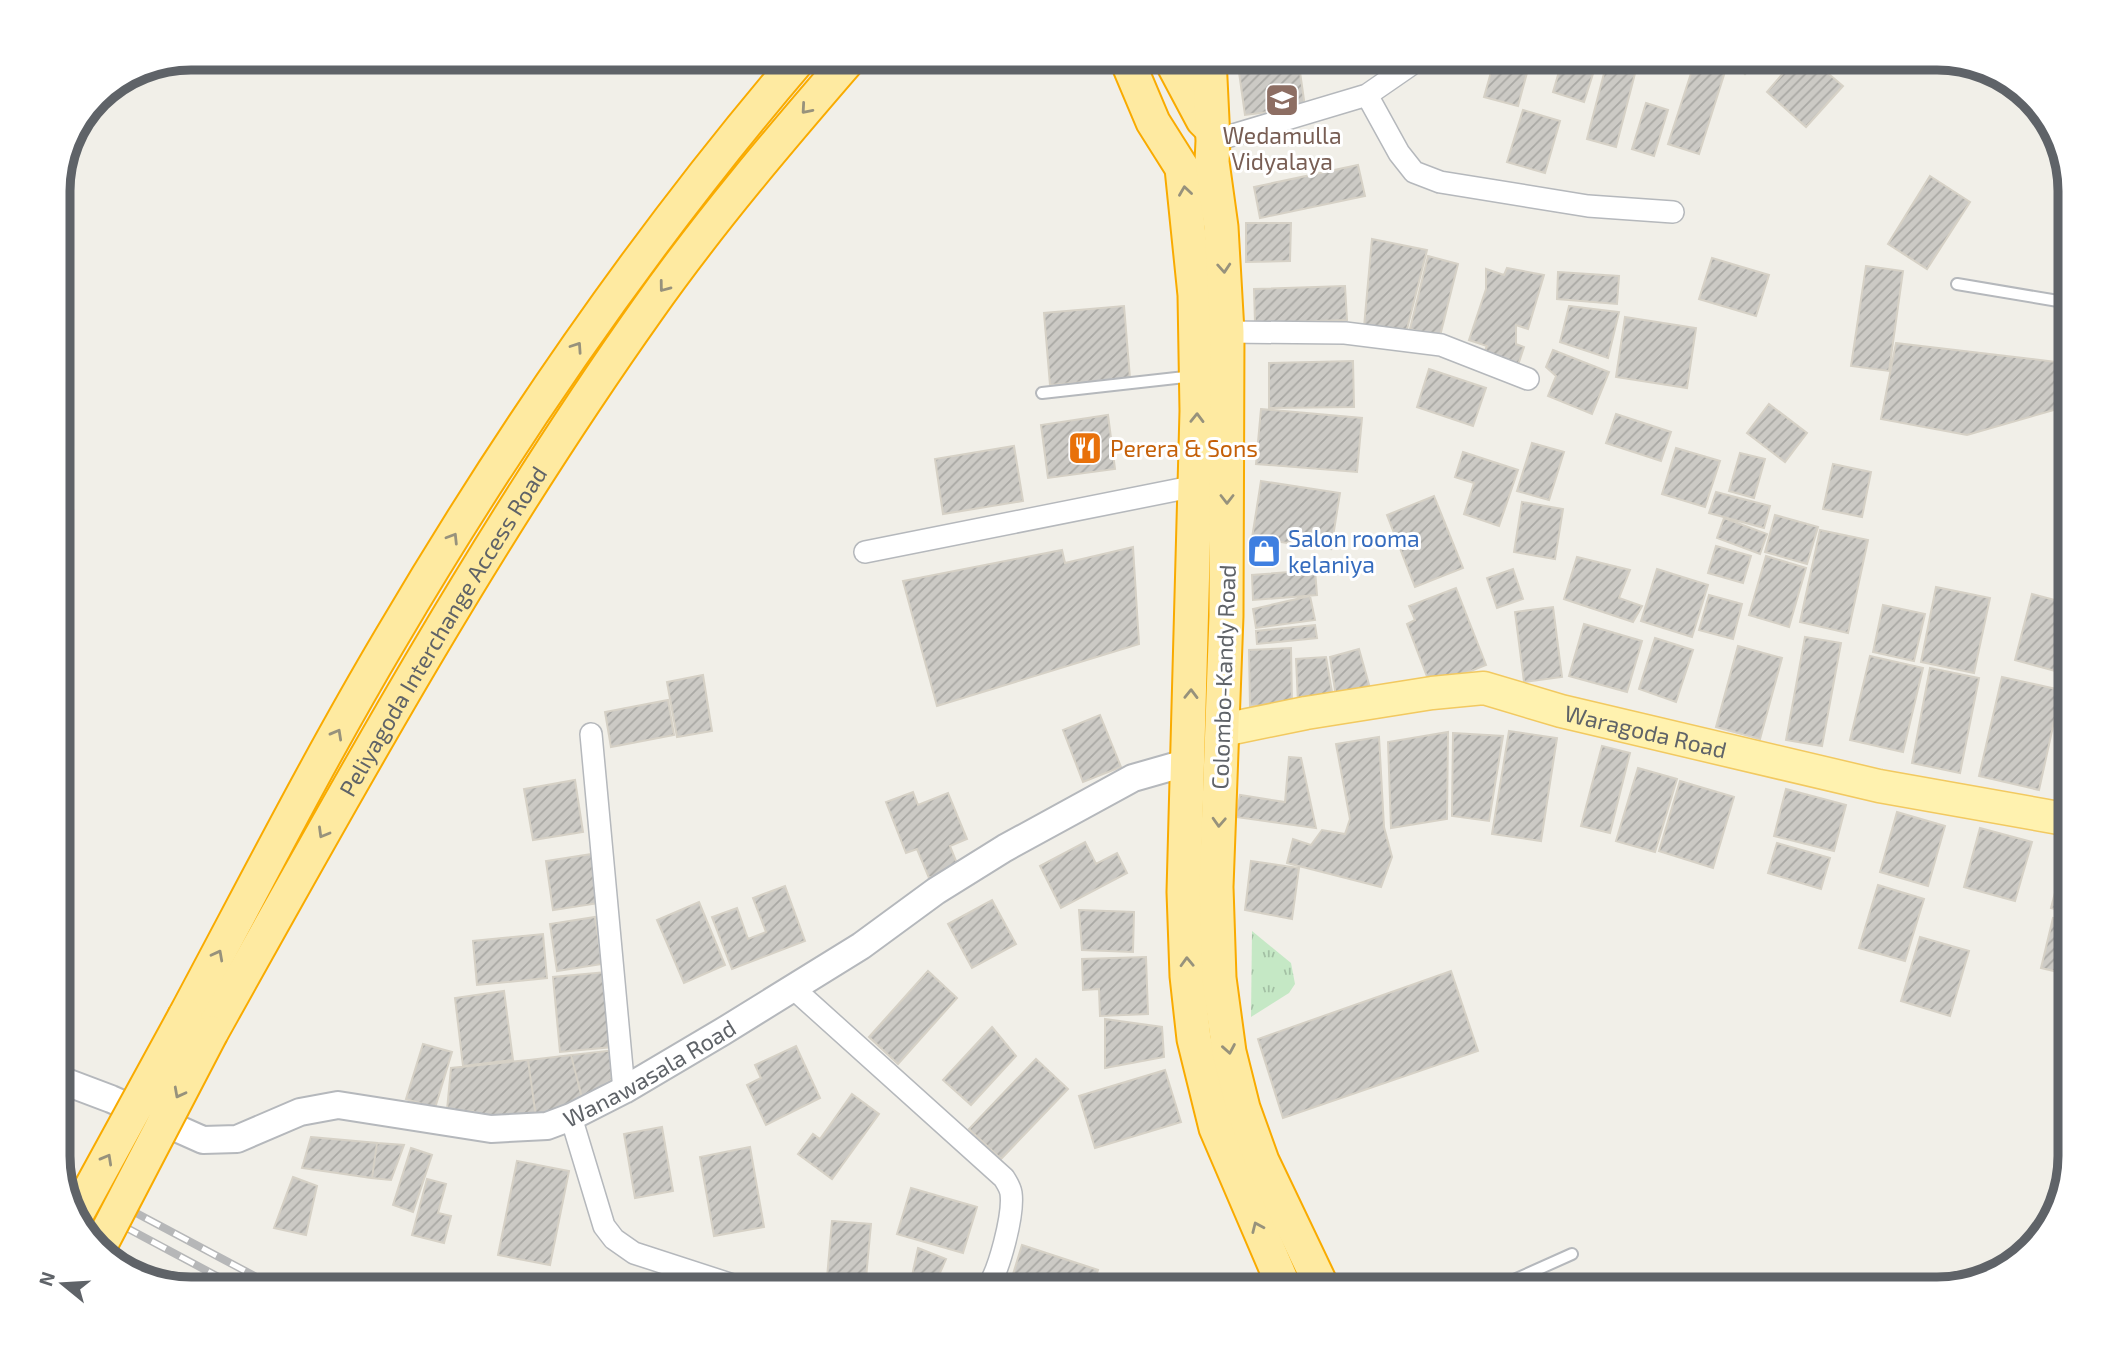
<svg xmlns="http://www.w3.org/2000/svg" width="2128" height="1347" font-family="'Exo 2',sans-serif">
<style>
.grass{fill:url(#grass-tufts)}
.building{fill:url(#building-hatch);stroke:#d6d1c6;stroke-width:2}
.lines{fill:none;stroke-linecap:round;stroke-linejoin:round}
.service-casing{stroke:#b5b8bc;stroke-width:14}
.minor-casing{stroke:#b5b8bc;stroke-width:24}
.tertiary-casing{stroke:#b5b8bc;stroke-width:30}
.primary-casing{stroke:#f2c960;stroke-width:35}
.trunk-casing{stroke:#f9ab00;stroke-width:37}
.service{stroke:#fff;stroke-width:10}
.minor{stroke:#fff;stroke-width:21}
.tertiary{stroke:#fff;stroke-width:26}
.primary{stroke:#fff2af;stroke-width:32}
.trunk{stroke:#feeaa1;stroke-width:33}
.rail-casing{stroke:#b6b7b8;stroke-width:8}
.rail{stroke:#fff;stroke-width:5;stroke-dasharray:16;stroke-linecap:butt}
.trunk-bridge-casing{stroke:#f9ab00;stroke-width:37;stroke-linecap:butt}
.trunk-bridge{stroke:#feeaa1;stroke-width:33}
.oneway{stroke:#97927c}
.labels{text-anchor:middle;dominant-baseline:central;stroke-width:6;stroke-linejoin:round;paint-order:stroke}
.education-label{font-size:23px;fill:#785e54;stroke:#fff}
.food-label{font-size:23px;fill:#c56008;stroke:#fff;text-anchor:start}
.shop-label{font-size:23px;fill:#366cbe;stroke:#fff;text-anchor:start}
.street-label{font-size:23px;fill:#5f6368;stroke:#fff}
.rim{fill:none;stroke:#5f6368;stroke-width:9}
</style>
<defs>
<pattern id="grass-tufts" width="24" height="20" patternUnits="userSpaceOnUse" patternTransform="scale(1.75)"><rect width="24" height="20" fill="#c5e8c5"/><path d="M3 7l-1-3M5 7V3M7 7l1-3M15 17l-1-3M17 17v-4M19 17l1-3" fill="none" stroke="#a3c0a4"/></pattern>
<pattern id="building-hatch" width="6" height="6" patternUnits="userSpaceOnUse" patternTransform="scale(1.75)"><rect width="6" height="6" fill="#cccac5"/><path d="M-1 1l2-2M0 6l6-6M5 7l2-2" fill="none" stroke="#a9a8a4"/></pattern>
</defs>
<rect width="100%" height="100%" fill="#f1efe8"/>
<path class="grass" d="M1252,931L1291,963L1295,984L1289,993L1251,1017Z"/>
<path class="building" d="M636,58H683L680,72L635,61Z
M1288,58H1298L1305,107L1245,115L1238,65Z
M1495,58H1531L1518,106L1484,97Z
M1563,58H1598L1584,102L1553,92Z
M1608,58H1639L1616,147L1587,139Z
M1696,58L1729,59L1699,154L1668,144Z
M1728,58H1761L1745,74Z
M1796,58H1810L1843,86L1806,127L1767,92Z
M1984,72L2011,80L2018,87L1983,77Z
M1646,103L1668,110L1654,156L1632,149Z
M1523,110L1560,121L1545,173L1507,162Z
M1358,165L1365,196L1260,218L1254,187Z
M1930,176L1970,202L1927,269L1888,244Z
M1246,223H1291L1290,261L1246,262Z
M1372,239L1427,250L1405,337L1364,327Z
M1428,256L1458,264L1440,336L1410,329Z
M1712,258L1769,275L1756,316L1699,299Z
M1866,266L1903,271L1889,371L1851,366Z
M1507,268L1544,275L1528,329L1516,325V344L1524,347L1517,368L1482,357L1487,346L1469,340L1486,289V269L1504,275Z
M1558,272L1619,276L1617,304L1557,299Z
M1345,286L1347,320L1255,323L1254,289Z
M1124,306L1130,378L1050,385L1044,313Z
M1569,306L1619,312L1608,358L1560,342Z
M1625,317L1696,328L1687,388L1616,377Z
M1896,343L2065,363L2054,410L1967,435L1881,419Z
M1553,350L1609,372L1592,414L1548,396L1556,376L1546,367Z
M1353,361L1354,407L1269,408V363Z
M1429,369L1486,388L1473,426L1417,407Z
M1769,404L1807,433L1785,462L1747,433Z
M1261,409L1362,418L1357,472L1256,464Z
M1616,414L1671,432L1661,461L1606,443Z
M1108,415L1115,469L1048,478L1041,425Z
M1532,443L1564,452L1549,500L1517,491Z
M1014,446L1023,501L943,514L935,459Z
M1676,448L1720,461L1705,507L1662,494Z
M1463,452L1518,470L1499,526L1464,514L1474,483L1455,477Z
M1740,453L1765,459L1754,498L1729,491Z
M1833,464L1871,472L1862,517L1823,509Z
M1261,481L1340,493L1331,549L1252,538Z
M1716,492L1770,506L1764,528L1709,513Z
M1434,496L1463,568L1415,587L1387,515Z
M1522,502L1563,509L1555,559L1514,552Z
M1775,515L1818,527L1807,564L1765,552Z
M1724,518L1767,534L1760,554L1717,538Z
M1820,530L1868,540L1848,633L1800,622Z
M1716,546L1751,556L1743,583L1708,573Z
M1133,547L1139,644L937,706L903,581L1062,550L1065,563Z
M1766,556L1806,568L1789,627L1749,615Z
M1577,557L1630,570L1619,598L1642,606L1633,622L1564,599Z
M1513,569L1523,599L1497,608L1487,578Z
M1657,569L1708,585L1692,637L1641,621Z
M1315,570L1317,595L1253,600L1252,575Z
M1936,587L1990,598L1974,673L1921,662Z
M1456,588L1486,665L1431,687L1407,624L1415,620L1409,606Z
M2032,594L2070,604V675L2015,660Z
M1709,595L1742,604L1733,639L1699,630Z
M1310,596L1315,620L1256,628L1253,609Z
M1883,605L1925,614L1914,661L1873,652Z
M1553,607L1562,677L1524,682L1515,612Z
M1584,624L1642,641L1627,692L1569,676Z
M1315,625L1317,638L1257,644L1256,631Z
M1805,637L1841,643L1822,746L1786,740Z
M1655,638L1693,650L1676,702L1639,689Z
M1738,646L1782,658L1760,739L1716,727Z
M1291,648L1292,704L1250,706L1249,650Z
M1359,649L1370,688L1336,697L1330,657Z
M1870,656L1923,668L1903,752L1850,740Z
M1326,657L1333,698L1298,703L1296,659Z
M1930,668L1979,678L1960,773L1912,763Z
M703,675L712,731L677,737L667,682Z
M2002,677L2061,690L2039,790L1979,776Z
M668,700L674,735L611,747L605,712Z
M1100,715L1121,767L1083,782L1063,730Z
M1509,731L1557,738L1541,841L1492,834Z
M1448,732L1447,819L1391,828L1388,742Z
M1453,733L1503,736L1489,821L1452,816Z
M1379,737L1384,827L1392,857L1381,887L1287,863L1293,839L1311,845L1322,830L1345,834L1350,819L1336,744Z
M1602,746L1630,753L1610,833L1581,826Z
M1289,757L1301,758L1316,828L1236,817L1240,795L1285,802Z
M1638,768L1677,779L1655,852L1616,841Z
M575,780L583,832L533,840L524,789Z
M1680,781L1734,797L1713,868L1659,851Z
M1786,789L1846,805L1834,851L1774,836Z
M913,792L918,805L948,793L967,839L950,846L958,866L929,878L917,849L906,853L886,802Z
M1897,812L1945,826L1928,886L1880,872Z
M1980,828L2032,842L2015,901L1964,887Z
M1085,842L1096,864L1117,853L1127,873L1061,908L1040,866Z
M1777,843L1830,858L1821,889L1768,873Z
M2066,851L2070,852V913L2051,908Z
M592,854L599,903L553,910L546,861Z
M1251,861L1299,868L1292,919L1245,910Z
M1878,885L1924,899L1905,961L1859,948Z
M785,886L805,941L732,969L712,917L737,908L748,939L766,932L753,898Z
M992,900L1016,944L972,968L948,924Z
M699,902L725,965L684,983L657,920Z
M1079,910L1134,912L1133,952L1082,950Z
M595,917L602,964L557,971L550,924Z
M2053,918L2070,922V975L2041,968Z
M543,934L547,978L477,985L473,941Z
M1920,937L1969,951L1950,1016L1901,1001Z
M1146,957L1148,1014L1100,1016L1099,989L1083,990L1082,959Z
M928,971L957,998L898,1064L869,1037Z
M1451,971L1478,1051L1283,1118L1258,1039Z
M606,972L613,1047L560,1052L553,977Z
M504,991L513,1060L463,1066L455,998Z
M1105,1019L1162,1027L1164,1057L1105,1068Z
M992,1027L1016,1056L971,1105L943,1080Z
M423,1044L452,1052L435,1108L406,1099Z
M796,1046L820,1098L766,1125L747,1085L761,1078L755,1065Z
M615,1050L619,1075L582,1098L571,1055Z
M571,1055L582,1098L536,1117L528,1060Z
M1036,1059L1068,1089L1001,1159L969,1129Z
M528,1060L536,1117L488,1122L473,1111L447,1110L451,1068Z
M1165,1070L1181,1122L1095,1148L1079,1096Z
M852,1094L879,1114L832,1179L798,1154L813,1134L820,1139Z
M662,1127L673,1191L635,1198L624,1134Z
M311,1137L377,1143L372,1178L302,1168Z
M377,1143L404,1145L391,1180L372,1178Z
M750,1147L764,1227L714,1236L700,1157Z
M411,1148L432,1155L413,1212L393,1205Z
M517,1161L569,1171L550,1265L498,1255Z
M293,1177L317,1186L306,1235L274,1228Z
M427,1179L446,1184L438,1213L451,1216L444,1243L412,1235Z
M911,1188L977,1207L963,1253L897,1234Z
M832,1221L871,1224L865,1289H826Z
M1022,1245L1098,1270L1091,1289H1005L1010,1284Z
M918,1248L946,1259L933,1289H920L910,1285Z
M639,1278L653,1289H631Z"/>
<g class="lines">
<g class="service-casing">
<path id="service" d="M1957,284L2070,303
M1042,393L1194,376
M1494,1289L1572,1254"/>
</g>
<g class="minor-casing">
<path id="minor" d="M1367,95L1409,66L1416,58
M1213,141L1367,95L1399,153L1414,172L1440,182L1588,206L1673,212
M1227,332L1345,333L1441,345L1528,379
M865,552L1196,486
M591,734L624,1090
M793,988L1004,1178C1007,1183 1010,1187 1011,1193C1014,1214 999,1273 986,1289
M571,1117L604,1226L614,1239L634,1253L745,1289"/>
</g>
<g class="tertiary-casing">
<g id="tertiary">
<path id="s1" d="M58,1079L111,1099L203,1140L237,1139L300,1112L338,1105L491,1129L547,1126L571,1117L624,1090L722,1032L861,946L936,891L1005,848L1133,778L1189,762"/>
</g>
</g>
<g class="primary-casing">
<g id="primary">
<path id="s2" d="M1223,730L1306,713L1432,693L1484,688L1561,711L1879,786L2070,820"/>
</g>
</g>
<g class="trunk-casing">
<g id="trunk">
<path d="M1126,58L1153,122L1182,168L1195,295L1197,411L1184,892L1187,976L1194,1039L1216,1128L1285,1289"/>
<path d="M1170,58L1203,120L1211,128"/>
<path d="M1209,58L1213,141L1212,162L1221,227L1227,332L1226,616L1216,887L1219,978L1229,1052L1243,1108L1262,1161L1323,1289"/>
<path d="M185,1016C253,889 318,761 391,638C511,434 646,238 800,58"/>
<path id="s3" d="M211,1033C348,787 485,539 648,309C710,221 780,139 850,58"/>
</g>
</g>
<use href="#service" class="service"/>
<use href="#minor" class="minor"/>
<use href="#tertiary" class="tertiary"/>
<use href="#primary" class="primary"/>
<use href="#trunk" class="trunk"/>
<g class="rail-casing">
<path id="rail" d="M61,1173L279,1289
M67,1196L241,1289"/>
</g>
<use href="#rail" class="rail"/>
<g class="trunk-bridge-casing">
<path id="trunk-bridge" d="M74,1219L185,1016
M99,1248L211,1033"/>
</g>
<use href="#trunk-bridge" class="trunk-bridge"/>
</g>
<defs><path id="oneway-chevron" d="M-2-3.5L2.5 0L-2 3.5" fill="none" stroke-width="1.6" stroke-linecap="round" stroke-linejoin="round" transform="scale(1.75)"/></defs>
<g class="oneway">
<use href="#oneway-chevron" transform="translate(806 109) rotate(131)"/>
<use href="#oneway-chevron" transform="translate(1185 191) rotate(-98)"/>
<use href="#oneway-chevron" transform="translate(1224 268) rotate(86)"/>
<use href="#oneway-chevron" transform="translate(664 287) rotate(127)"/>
<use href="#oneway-chevron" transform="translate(577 347) rotate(-56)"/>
<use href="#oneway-chevron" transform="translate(1197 418) rotate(-89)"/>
<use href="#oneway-chevron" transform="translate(1227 499) rotate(90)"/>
<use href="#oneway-chevron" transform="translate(453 538) rotate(-58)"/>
<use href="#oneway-chevron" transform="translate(1191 694) rotate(-89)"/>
<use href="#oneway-chevron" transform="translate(337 734) rotate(-61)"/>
<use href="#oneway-chevron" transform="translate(1219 822) rotate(93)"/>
<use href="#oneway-chevron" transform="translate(323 833) rotate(120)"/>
<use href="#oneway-chevron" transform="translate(218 955) rotate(-62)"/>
<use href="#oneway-chevron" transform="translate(1187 962) rotate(-92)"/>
<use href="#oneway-chevron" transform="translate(1229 1049) rotate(80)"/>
<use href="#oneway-chevron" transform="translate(179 1093) rotate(118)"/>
<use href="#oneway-chevron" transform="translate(107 1159) rotate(-61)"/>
<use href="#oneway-chevron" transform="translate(1257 1227) rotate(-114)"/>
</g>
<defs>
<g id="school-square" transform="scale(1.75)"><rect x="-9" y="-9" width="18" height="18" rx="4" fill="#8d6e63" stroke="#fff"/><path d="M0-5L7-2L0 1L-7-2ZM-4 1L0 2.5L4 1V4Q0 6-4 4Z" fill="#fff"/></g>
<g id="restaurant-square" transform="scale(1.75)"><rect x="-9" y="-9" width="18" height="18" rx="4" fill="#e8710a" stroke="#fff"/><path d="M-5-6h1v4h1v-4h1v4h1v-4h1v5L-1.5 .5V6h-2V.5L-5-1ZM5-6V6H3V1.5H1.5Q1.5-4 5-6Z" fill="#fff"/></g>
<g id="shop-square" transform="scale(1.75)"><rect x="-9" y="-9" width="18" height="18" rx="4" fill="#3f7fe0" stroke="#fff"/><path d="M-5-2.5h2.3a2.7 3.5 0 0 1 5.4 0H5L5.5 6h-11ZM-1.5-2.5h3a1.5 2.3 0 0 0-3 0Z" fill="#fff"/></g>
</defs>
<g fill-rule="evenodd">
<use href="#school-square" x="1282" y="100"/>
<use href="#restaurant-square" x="1085" y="448"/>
<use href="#shop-square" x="1264" y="551"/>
</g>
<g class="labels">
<g class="education-label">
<text x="1282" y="135">Wedamulla<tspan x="1282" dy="26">Vidyalaya</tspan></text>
</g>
<g class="food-label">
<text x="1110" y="448">Perera &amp; Sons</text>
</g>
<g class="shop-label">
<text x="1288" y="538">Salon rooma<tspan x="1288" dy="26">kelaniya</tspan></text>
</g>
<g class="street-label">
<text stroke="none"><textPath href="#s3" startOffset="464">Peliyagoda Interchange Access Road</textPath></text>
<text transform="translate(1223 677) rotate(-88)">Colombo-Kandy Road</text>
<text stroke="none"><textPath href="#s2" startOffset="432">Waragoda Road</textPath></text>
<text stroke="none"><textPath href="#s1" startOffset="625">Wanawasala Road</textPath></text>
</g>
</g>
<path d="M0 0H2128V1347H0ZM191 70H1937A121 121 0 0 1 2058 191V1156A121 121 0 0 1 1937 1277H191A121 121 0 0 1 70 1156V191A121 121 0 0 1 191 70Z" fill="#fff" fill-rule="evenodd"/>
<path class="rim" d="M191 70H1937A121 121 0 0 1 2058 191V1156A121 121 0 0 1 1937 1277H191A121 121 0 0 1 70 1156V191A121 121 0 0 1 191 70Z"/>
<g transform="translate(63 1284) rotate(288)" stroke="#ffffff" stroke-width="5" paint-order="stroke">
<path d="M0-5L12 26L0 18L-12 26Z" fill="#5f6368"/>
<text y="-10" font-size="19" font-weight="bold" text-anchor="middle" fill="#5f6368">N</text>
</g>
</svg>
